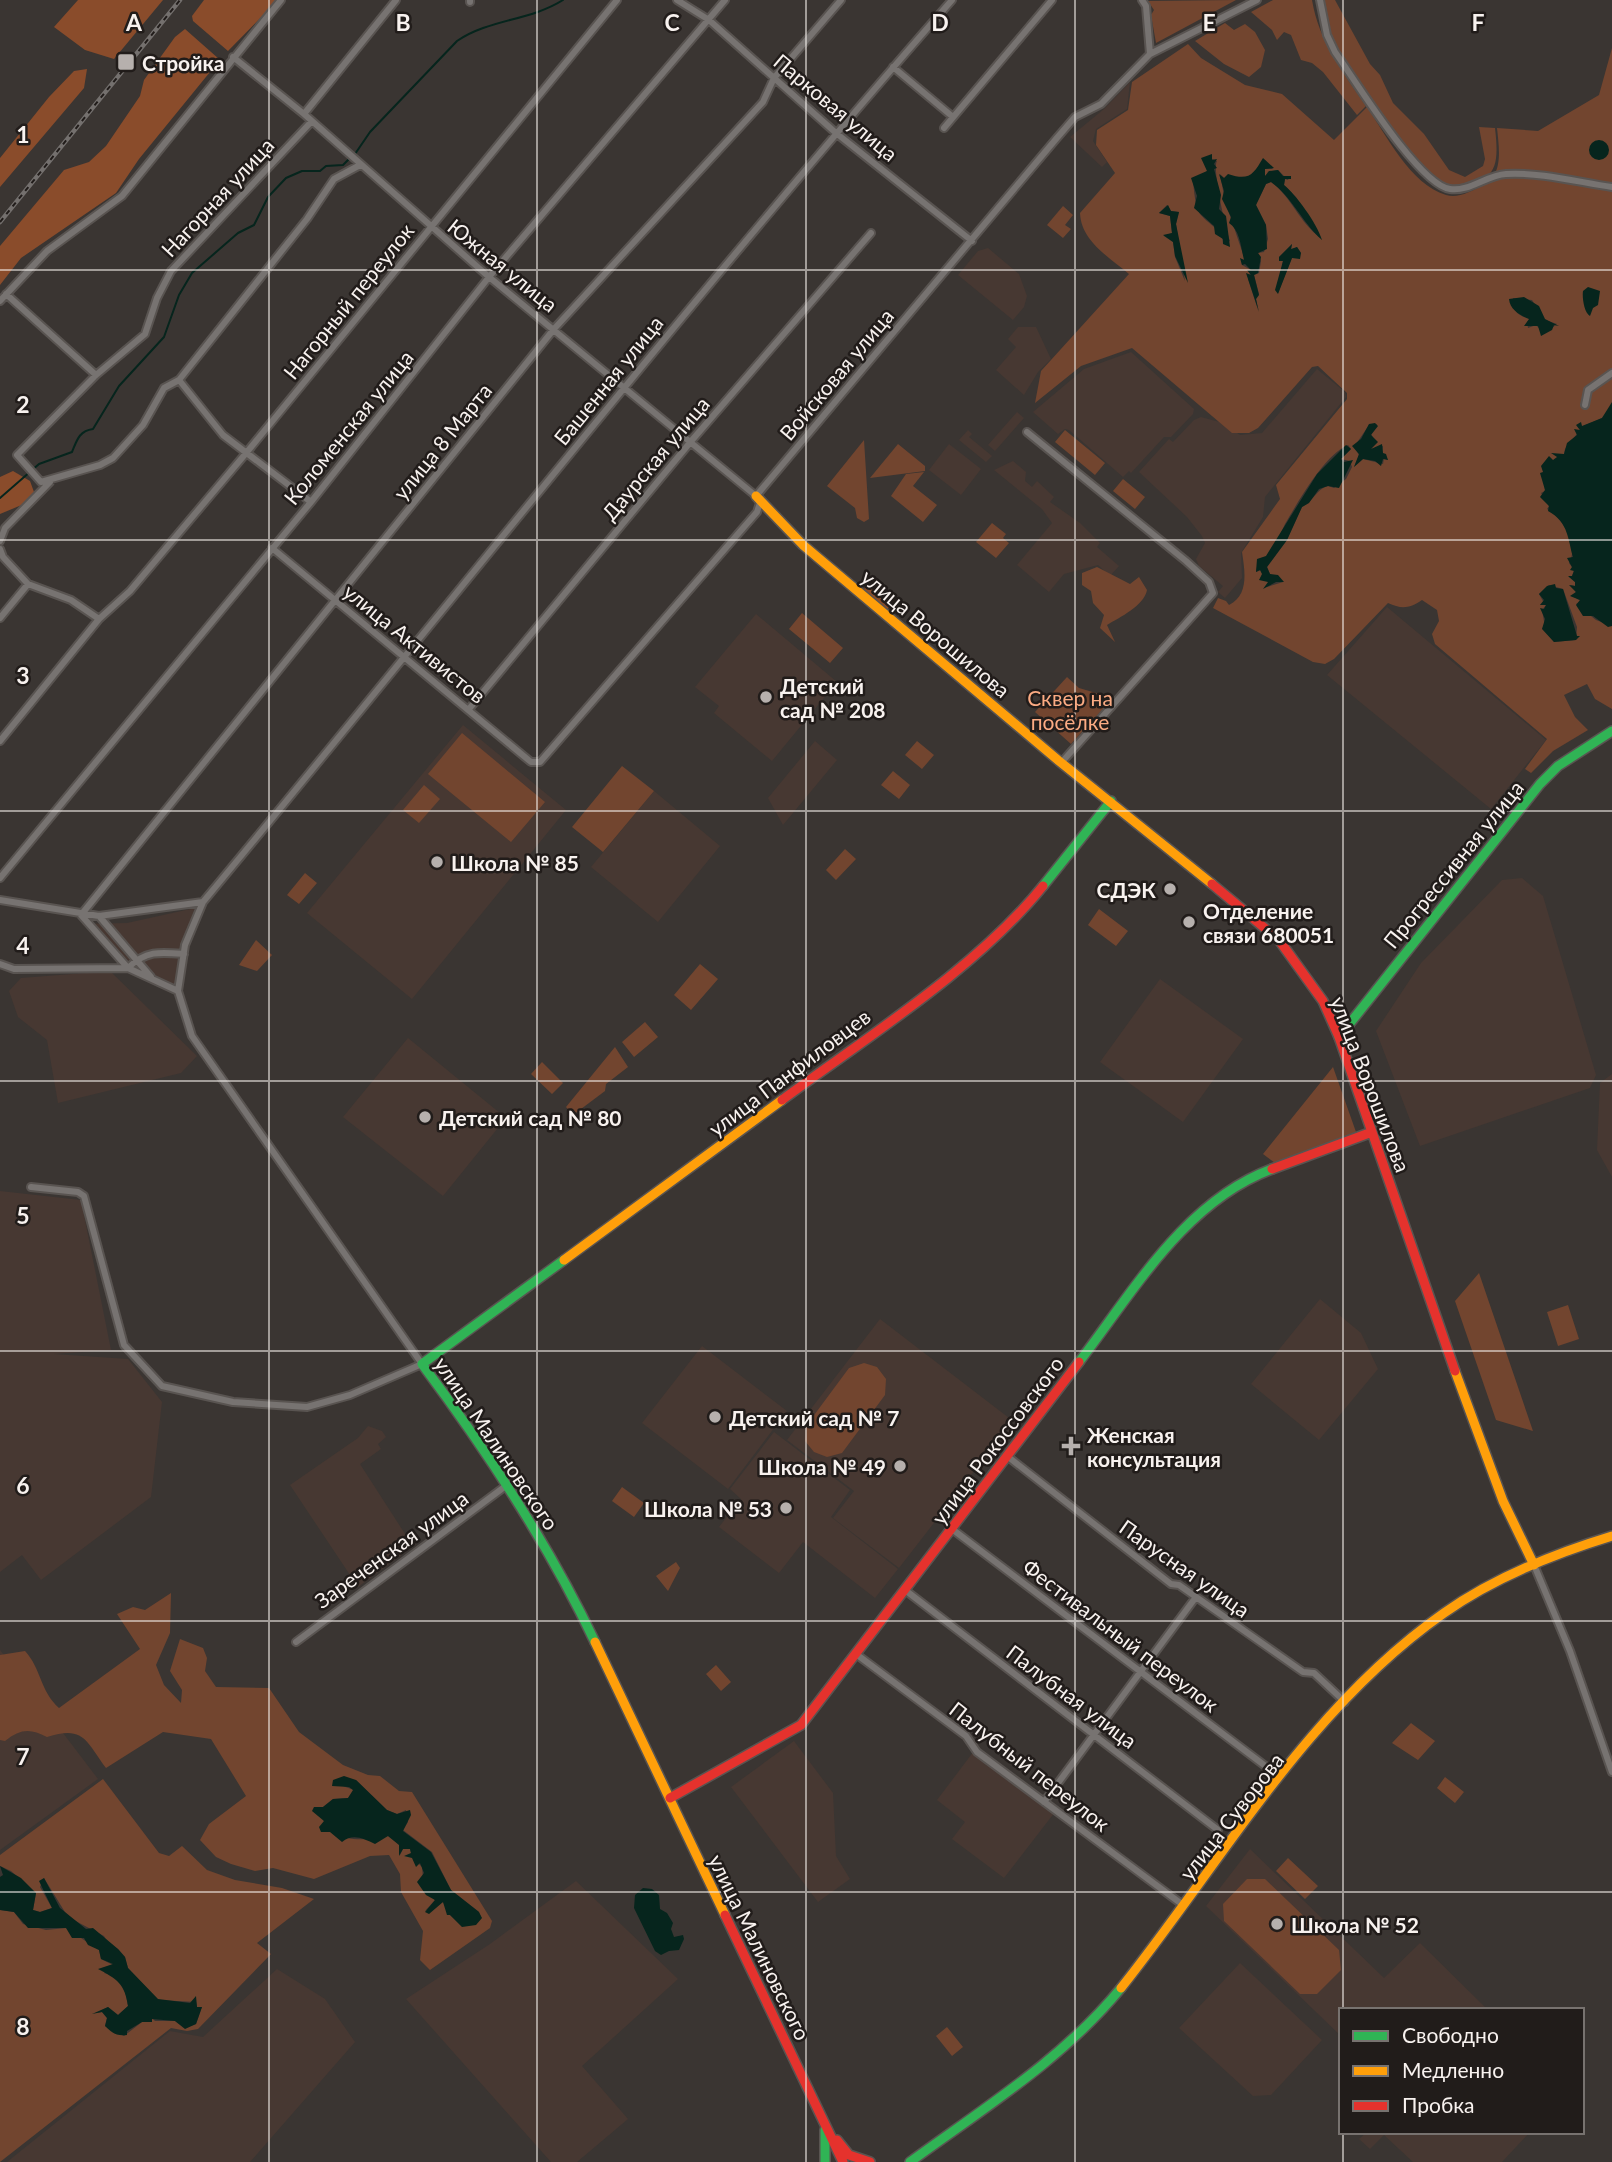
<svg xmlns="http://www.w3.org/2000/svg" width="1612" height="2162" font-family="Lato,sans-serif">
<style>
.built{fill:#473832}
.green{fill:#72452f;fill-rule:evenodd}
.forest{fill:#8a4c2b}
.water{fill:#06251d}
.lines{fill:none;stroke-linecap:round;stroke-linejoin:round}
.stream{stroke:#06251d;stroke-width:2}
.street-casing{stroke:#595451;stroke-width:10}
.fast-casing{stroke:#595451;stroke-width:12}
.slow-casing{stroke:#595451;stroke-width:12}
.jam-casing{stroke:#595451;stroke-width:12}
.street{stroke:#777371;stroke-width:6}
.fast{stroke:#30b455;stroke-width:9}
.slow{stroke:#ff9f0a;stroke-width:9}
.jam{stroke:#e5322d;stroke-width:9}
.rail-casing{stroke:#74706e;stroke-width:4.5}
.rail{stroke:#211c1a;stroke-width:2;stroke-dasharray:5;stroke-linecap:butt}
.grid{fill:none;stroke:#f8f2ef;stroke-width:2;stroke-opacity:0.55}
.poi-dot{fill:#b6b0ad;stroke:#211c1a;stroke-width:2.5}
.labels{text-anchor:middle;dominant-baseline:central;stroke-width:5;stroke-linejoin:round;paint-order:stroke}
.poi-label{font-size:21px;font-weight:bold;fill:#f8f2ef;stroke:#211c1a;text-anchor:start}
.street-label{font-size:21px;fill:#f8f2ef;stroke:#211c1a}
.park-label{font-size:21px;fill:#fbab83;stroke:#211c1a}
.grid-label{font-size:23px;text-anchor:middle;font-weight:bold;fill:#f8f2ef;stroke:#211c1a;stroke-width:5;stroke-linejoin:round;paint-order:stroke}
</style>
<rect width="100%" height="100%" fill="#3a3532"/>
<path class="built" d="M1130,82L1127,109L1096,129L1093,141L1107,162L1102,167L1070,137L1104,109Z
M988,248L1019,274L1027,296L1024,307L1013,320L958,275L978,251Z
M1018,327H1036L1051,359L1038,372L1024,395L996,370L1016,347L1008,339Z
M1131,352L1194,409L1193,414L1171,437H1164L1131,473L1129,471L1123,477L1069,430L1065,429L1058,434L1033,412L1084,369Z
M1317,369L1345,392L1346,397L1265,497L1263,517L1241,553L1242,578L1225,598L1218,592L1223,586L1199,566L1196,559L1205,543L1202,536L1187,517L1139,472L1169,439L1173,442L1194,420L1201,417L1223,423L1240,435L1262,433Z
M1017,412L1024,418L995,451L988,445Z
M968,430L972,434L969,437L992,456L986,462L959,440Z
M949,444L981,469L961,495L929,470Z
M1013,461L1026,472L1025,481L1032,487L1037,481L1054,497L1050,502L1080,523L1100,543L1097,547L1119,566L1110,576L1098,565L1064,574L1049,592L1017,565L1052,523L1042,509L994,470Z
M1387,607L1546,740L1491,809L1327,675Z
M756,614L837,682L772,761L714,713L719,706L695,687Z
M463,725L566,810L412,999L307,913Z
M815,741L837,760L783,825L768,798Z
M654,791L720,846L658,922L591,867Z
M1522,878L1543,896L1596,1075L1590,1088L1420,1146L1376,1031L1421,963L1502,880Z
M195,908L181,946L175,987L143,972L82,924L127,923Z
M110,971L197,1056L181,1073L58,1103L47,1040L18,1017L9,991L21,978Z
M1160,979L1243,1039L1183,1122L1100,1062Z
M408,1038L506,1118L443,1196L343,1117Z
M1612,1074V1177L1597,1150L1600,1083Z
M0,1191L81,1200L111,1350L54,1354L128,1359L162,1402L151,1497L41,1580L22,1555L0,1572Z
M1320,1299L1361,1333L1378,1369L1319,1440L1251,1384Z
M880,1319L1013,1421L899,1568L833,1518L854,1491L787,1440Z
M702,1346L787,1411L728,1489L642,1423Z
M368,1426L382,1431L386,1437L378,1444L381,1449L360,1464L407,1537L416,1544L358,1587L290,1485L358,1438Z
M774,1432L850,1490L831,1517L898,1569L875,1598L803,1542L779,1573L719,1527L741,1499L730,1489Z
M0,1650L98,1779L0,1850Z
M794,1741L833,1793L836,1856L850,1879L818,1902L731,1787Z
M974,1751L1055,1812L1004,1878L952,1839L965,1822L937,1800Z
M1250,1849L1384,1978L1420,1943L1488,2010H1341V2036L1206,1906Z
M576,1881L678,1979L582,2066L628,2119L577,2162H551L406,1999L490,1944Z
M1240,1963L1322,2040L1271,2095L1253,2096L1179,2028Z
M277,1969L325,1999L355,2042L250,2162H7L170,2031L203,2037Z
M1367,2132H1530L1502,2162H1413L1384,2135L1370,2149L1359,2139Z"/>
<path class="green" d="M1236,0L1156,43L1151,15L1154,10L1148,1Z
M1273,0H1312C1319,42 1343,72 1366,106L1357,115L1323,72L1312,63L1301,60L1291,35L1284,32L1277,40L1272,30L1251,12Z
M1322,0H1335L1370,64L1380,75L1393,103L1424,134L1449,170L1465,177L1483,166L1485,159L1479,127L1495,128C1500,171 1495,182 1449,188L1417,166L1338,51L1329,34Z
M1225,23L1234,30L1245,24L1255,32L1265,50L1261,67L1249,77L1224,64L1195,41Z
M1188,44L1201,58L1245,85L1282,94L1334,140L1367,107C1387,136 1410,184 1446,195C1458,199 1471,191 1482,186C1504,176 1499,148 1497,128L1538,131L1599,95L1612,48V405L1602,418L1581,427L1577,426L1580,430L1565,449L1564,454L1553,461L1548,459L1543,468L1545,491L1541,493L1549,506L1547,509C1564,519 1579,546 1569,563L1574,570L1572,576L1569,577L1575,582L1576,586L1570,585L1576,592L1572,596L1581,601L1576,604L1596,620L1612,626V709L1595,699L1587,684L1564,695L1575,717L1588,730L1553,751L1531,773L1525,769L1547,739L1435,644L1432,634L1439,621L1437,610L1422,600C1409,609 1401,609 1388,603L1334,659L1325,664L1313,662L1213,608L1218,598L1226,601L1229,605C1249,595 1245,572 1242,552L1280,499L1276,485L1347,399V393L1318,366L1312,367L1258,428L1249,433H1232L1132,348L1081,366L1035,403L1041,371L1129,274C1109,257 1081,241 1080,213L1115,173L1096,145L1097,130L1128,110L1132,82ZM1208,157L1217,161C1212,168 1225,227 1230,241L1223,244C1223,230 1208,224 1200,214C1195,206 1194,190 1193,181L1207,171L1205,158ZM1265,160L1273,169H1265V176L1269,173L1267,172L1278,170L1286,178L1290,176L1288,180L1285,179L1284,185L1296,197L1321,238C1300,224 1291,196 1271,182L1266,184L1256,205L1266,225L1268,239L1264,252L1258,253L1261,261L1259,273L1254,275L1259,294L1256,299L1258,310L1248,279L1251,270L1242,265L1241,259L1245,260L1225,201L1220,174L1224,178L1249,177ZM1167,205L1171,211L1179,212L1176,224L1185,281L1175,257L1173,242L1164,236L1172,233L1170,216L1159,213ZM1292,244L1291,250L1297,247L1301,253L1292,258L1278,293L1283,260L1279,257ZM1513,298L1532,300L1545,320L1557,324L1544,334L1536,325L1528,328L1527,322L1530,319C1518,315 1513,313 1513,298ZM1377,424L1371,434L1375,441L1371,449L1383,446L1382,453L1388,460L1384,458L1383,464L1363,459L1354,467L1359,455L1354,447L1369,425ZM1348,445L1351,449L1341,459L1350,461L1352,467L1346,479L1334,488L1328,486C1316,489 1314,501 1302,507L1287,540L1267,567L1270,574L1283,582L1267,587L1269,582L1264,580L1261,570L1256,572L1258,562C1272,556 1279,536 1285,524C1298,502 1325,454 1348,445ZM1549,585L1563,589L1577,627L1576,640L1554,642L1542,628L1545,627L1542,610L1546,605H1540L1544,603L1539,594Z
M1063,206L1073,215L1065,225L1071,229L1063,238L1047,225Z
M1065,430L1105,463L1095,475L1055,442Z
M864,440L869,519L864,522L857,518L855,508L827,486Z
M898,444L925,466V471L870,478Z
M924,472L913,486L937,505L923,522L891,496L906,474Z
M1123,479L1145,497L1135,509L1113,491Z
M992,523L1006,534L1003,538L1009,543L996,558L976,542Z
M1097,567L1130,584L1139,577L1147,590C1144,606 1120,617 1107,625L1115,642L1100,628L1104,615L1093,603L1091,591L1082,585V573Z
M802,613L843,648L830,663L789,629Z
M1067,677L1079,688L1113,698L1071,744L1035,712Z
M462,733L545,802L511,842L428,774Z
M917,741L934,755L922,769L905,755Z
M622,766L654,791L603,852L572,827Z
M893,771L910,785L899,799L881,785Z
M424,785L440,799L419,823L403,810Z
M845,849L856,859L836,880L826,870Z
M305,873L317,883L299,904L287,895Z
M1099,909L1128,931L1116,946L1088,925Z
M256,940L272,955L257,971L239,965Z
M700,964L718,979L691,1010L674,995Z
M645,1022L658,1037L634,1057L622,1042Z
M615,1047L628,1067L606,1084L605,1091L573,1115L566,1107Z
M542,1062L563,1083L552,1094L531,1074Z
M1333,1067L1356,1132L1275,1163L1263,1154Z
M1479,1273L1533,1431L1496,1420L1455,1301Z
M1568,1305L1579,1339L1558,1346L1547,1312Z
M864,1363L877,1367L886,1379L885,1395L842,1453L827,1457L814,1452L805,1441L806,1426L849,1368Z
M622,1487L644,1503L634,1517L612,1501Z
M676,1562L680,1568L668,1591L656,1576Z
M171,1593L170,1633L156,1665L164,1685L181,1703L182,1690L170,1671L180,1639L203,1648L207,1658L205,1671L216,1687L269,1688L299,1732L343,1765L368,1775L380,1776L399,1791L412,1792L492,1921L490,1928L430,1970L420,1960L423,1931L401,1892L400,1874L389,1855L370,1856L314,1879L273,1868L255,1871L231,1864L216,1857L200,1840L209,1824L246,1796L211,1739L163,1732L106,1768C86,1741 84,1725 47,1737C30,1728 20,1729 5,1741L0,1740V1655L25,1651C41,1668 40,1691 59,1708L140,1649L117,1614L133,1607L145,1610ZM356,1780L387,1810L397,1814L406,1810L408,1822L403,1830L432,1852L451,1890L479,1912L461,1924L450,1915L443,1902L425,1911L435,1900L424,1889L422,1867L412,1857L410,1849H403L400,1855V1845L388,1836C362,1842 318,1843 323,1807L333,1799L348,1798L354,1790L340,1785Z
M716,1665L731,1682L721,1691L706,1674Z
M1411,1723L1435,1741L1418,1760L1392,1743Z
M1445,1777L1464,1792L1455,1803L1437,1788Z
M103,1779L159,1853L169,1856L182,1846L207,1870L235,1880L282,1888L314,1899L257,1943L271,1954L198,2029L187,2031L171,2028L0,2162V1910L14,1912L23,1924L46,1930L66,1928L99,1950L101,1959L113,1965L104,1973C121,1976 126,1991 128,2006L118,2015L108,2007L96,2013L102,2012L107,2018L105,2026L124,2036L142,2022H151L152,2018L155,2021H175L185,2028L196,2024L202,2007H197L196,2002L158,2000L128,1968L125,1957L118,1949L108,1943L104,1936L68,1917L44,1878L40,1887L52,1908L40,1912L33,1910L36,1893L11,1871L0,1866V1855Z
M1288,1858L1318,1886L1305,1899L1276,1871Z
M1247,1879H1265L1339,1950L1341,1970L1317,1994H1300L1224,1921L1223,1904Z
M947,2027L963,2047L952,2056L936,2036Z"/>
<path class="forest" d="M78,0H163L114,59L85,50L54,27Z
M204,0H278L228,51L193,21L192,16Z
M185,29L219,59L210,72L139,159L116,193L21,258L0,285V246L64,170L89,162L106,146L140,96L144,80L175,37Z
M87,69L84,88L0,187V158L49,97L74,71Z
M13,471L30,481L34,492L24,504L0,514V477Z
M868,578L895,600L885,612L863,593Z"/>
<path class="water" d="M1589 150a10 10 0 1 1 20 0a10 10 0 1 1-20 0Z
M1212,154V160L1217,159L1214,164L1217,168L1214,169L1221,195L1219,209L1226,216L1230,247L1223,244V239L1215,234L1214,226L1194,208L1197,196L1191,178L1207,171L1201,158Z
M1263,158L1274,168L1265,169V176L1269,171L1278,170L1283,176H1291V179H1285L1284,185C1296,195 1317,223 1322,240C1301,221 1292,197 1271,182L1266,184L1256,205L1266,225L1267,249L1258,253L1261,257L1258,273L1254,275L1259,295L1256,299L1259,312L1246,273L1251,275L1247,270H1251L1245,264L1242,265L1240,258L1244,260C1241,248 1240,230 1229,223L1231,217L1222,199L1224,191L1219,174L1224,178L1228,174C1249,181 1253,175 1263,158Z
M1168,205L1171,211L1179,212L1176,224L1188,283L1175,256L1173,242L1163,235L1172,233L1170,216L1159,213Z
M1292,244L1291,249L1297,247L1301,253L1300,259L1292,258L1278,294L1275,290L1283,261H1279V257Z
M1588,287L1600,291L1598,305L1593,308L1590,316C1584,313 1582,297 1583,291Z
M1524,297L1539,306L1545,319L1559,326L1554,325L1552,330L1541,336L1538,326H1524L1529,319C1520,315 1510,310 1509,299Z
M1612,402V626L1608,627L1593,616H1583L1576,605L1580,600L1570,596L1576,592L1569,585L1575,586V582L1568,576H1572L1574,571L1570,570L1572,567L1567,558L1573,557C1568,541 1569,522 1548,511L1549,506L1540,497L1545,490L1540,473L1543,472L1541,466L1549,456L1553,460L1557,457L1551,453L1564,454L1567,443L1577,435L1574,429L1580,430L1576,425L1581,422L1582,426L1602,418Z
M1375,423L1378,426L1371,435L1378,442L1371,449L1382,444L1383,453L1386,454L1388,460L1383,459L1381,466L1375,461L1363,459L1354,467L1359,454L1352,446L1361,439L1369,424Z
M1346,445L1351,449L1341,459L1344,462L1353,460L1339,488L1328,486L1319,489L1309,503L1302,507L1287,540L1267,567L1270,574L1278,575L1284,582H1276L1263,589L1268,582L1259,580L1262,574L1260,570L1256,572L1257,559L1266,556L1317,474Z
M1555,584L1556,588L1563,589L1577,636H1580L1576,640L1554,642L1542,629L1545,619L1540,608L1544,609L1546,605H1540L1544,600L1539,594L1547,586Z
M344,1776L356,1780L387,1810L397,1814L410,1810L411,1815L403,1831L431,1852L451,1890L479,1912L482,1918L476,1925L462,1927L450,1915H447L443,1902L429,1914L425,1912L435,1900L426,1895L417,1882L424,1873L420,1863L416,1867L412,1858L404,1856L411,1853L410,1849H403L399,1856V1845L388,1836L375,1844C364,1839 353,1833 342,1842L330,1832H321L319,1827L324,1821L312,1811L314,1807H323L333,1799L348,1798L353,1790L349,1787L332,1786L333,1780Z
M0,1866L21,1878L36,1893L33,1910L40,1912L52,1908L39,1881L44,1878L60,1908L86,1929L93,1928L118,1949L125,1957L128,1968L158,1999L190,2003L196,1996L197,2007H202L196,2024L185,2029L175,2021L152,2019V2022H142L127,2031V2035C117,2036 113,2034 105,2026L107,2018L102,2012L92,2014L108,2007L118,2015L128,2006C125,1984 117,1979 98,1969L113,1964L101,1959L99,1950L88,1945L84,1938H72L66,1928H28L14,1912L0,1910V1877L3,1875Z
M643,1888L652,1889L659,1895L660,1909L667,1913L673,1923L671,1929L674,1937L683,1935L684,1939L679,1950L669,1951L661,1955L655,1951L634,1908L635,1895Z"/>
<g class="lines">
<path class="stream" d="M355,154L370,132L457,41C489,19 530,21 563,0
M0,498L39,464L72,452C77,440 79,431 93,429L119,386L164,337L179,295L192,273L238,233L254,225L268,197L286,178L302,171H320L326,166L343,165L351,157"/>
<g class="street-casing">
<path id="street" d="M470,0V2
M677,0L709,20L836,133L972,241
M1320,0L1327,35L1335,52C1355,80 1419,185 1450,189C1469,192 1487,175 1506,174C1540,172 1578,182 1612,187
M1150,54L1257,0
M233,57L304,114L489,277L756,496
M893,67L953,117
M304,114L396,0
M311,122L171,271L157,298L145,334L96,375L17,455L41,482L100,465L113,458L143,425L164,388L179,380L307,219L334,179L360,165
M944,128L1052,0
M6,294L96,375
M0,301L47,251L122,196L281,0
M179,380L223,435L311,502
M1585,405L1588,390L1612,373
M1027,432L1186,561L1209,582L1213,593L1061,763
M0,541L5,528L50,482
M272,548L531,762H540L757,512L760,503L756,496L1056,139L1075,117L1101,104L1150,54L1146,6L1142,0
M0,549L3,557L28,584
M0,618L28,584L71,600L99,619
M469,709L693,439L871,233
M0,741L99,619L130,591L247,452L617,0
M0,878L311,502L489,277L725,0
M0,900L99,916L203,902
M99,916L151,977
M184,954C161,952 146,950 128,968L81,915L554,329L763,102L774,78L841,0
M0,964L14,969L128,968L178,991
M31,1187L78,1192L84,1196L124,1345L162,1386L233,1402L307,1407L350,1395L422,1364L192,1036L178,991L185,945L203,902C453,601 694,294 952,0
M1007,1456L1171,1584L1179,1585L1303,1672L1314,1673L1345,1702
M952,1529L1268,1768
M1534,1565L1570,1651L1612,1772
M905,1590L1218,1830
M296,1642L507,1485
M856,1654L966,1736L977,1752L1183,1905
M1044,1802L1196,1597"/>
</g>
<g class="fast-casing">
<path id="fast" d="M1043,886L1111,801
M1339,1037L1540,784L1558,766L1612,731
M564,1260L422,1364C488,1452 548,1543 595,1642
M1079,1362C1133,1292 1185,1201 1272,1169
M825,2130V2162
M910,2162C984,2108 1063,2059 1121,1988"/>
</g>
<g class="slow-casing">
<path id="slow" d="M756,496L803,545L1059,761L1212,884
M564,1260L782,1100
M1455,1371L1503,1501L1534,1565
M595,1642L725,1915
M1121,1988C1222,1861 1308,1708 1444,1613C1495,1577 1553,1554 1612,1536"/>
</g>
<g class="jam-casing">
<path id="jam" d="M1212,884L1279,940L1323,1001L1339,1037L1455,1371
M782,1100C867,1037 977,968 1043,886
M1272,1169L1372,1132
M670,1798L801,1725L1079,1362
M725,1915L843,2162
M837,2140L849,2155L870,2162"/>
</g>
<use href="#street" class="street"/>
<use href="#fast" class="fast"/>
<use href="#slow" class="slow"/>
<use href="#jam" class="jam"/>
<g class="rail-casing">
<path id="rail" d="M0,222L180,0"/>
</g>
<use href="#rail" class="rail"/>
</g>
<path class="grid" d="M269,0V2162M537,0V2162M806,0V2162M1075,0V2162M1343,0V2010M0,270H1612M0,540H1612M0,811H1612M0,1081H1612M0,1351H1612M0,1621H1612M0,1892H1612M1343,2132V2162"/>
<g class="poi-dot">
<rect x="117" y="53" width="18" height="18" rx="3.5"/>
<circle cx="766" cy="697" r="7"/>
<circle cx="437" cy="862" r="7"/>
<circle cx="1170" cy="889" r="7"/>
<circle cx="1189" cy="922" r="7"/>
<circle cx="425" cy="1117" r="7"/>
<circle cx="715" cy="1417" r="7"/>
<path d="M1067.5 1435.5h7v7h7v7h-7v7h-7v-7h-7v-7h7z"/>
<circle cx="900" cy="1466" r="7"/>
<circle cx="786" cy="1508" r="7"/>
<circle cx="1277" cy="1924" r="7"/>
</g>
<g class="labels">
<g class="poi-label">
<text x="142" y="62">Стройка</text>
<text x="780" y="685">Детский<tspan x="780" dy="24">сад № 208</tspan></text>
<text x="451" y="862">Школа № 85</text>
<text x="1156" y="889" text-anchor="end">СДЭК</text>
<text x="1203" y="910">Отделение<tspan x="1203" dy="24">связи 680051</tspan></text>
<text x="439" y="1117">Детский сад № 80</text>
<text x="729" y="1417">Детский сад № 7</text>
<text x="1087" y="1434">Женская<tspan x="1087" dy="24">консультация</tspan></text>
<text x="886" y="1466" text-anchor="end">Школа № 49</text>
<text x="772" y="1508" text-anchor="end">Школа № 53</text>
<text x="1291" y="1924">Школа № 52</text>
</g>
<g class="street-label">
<text transform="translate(836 107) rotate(40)">Парковая улица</text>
<text transform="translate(217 197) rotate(-47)">Нагорная улица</text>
<text transform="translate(503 265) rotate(39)">Южная улица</text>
<text transform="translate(348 301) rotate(-51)">Нагорный переулок</text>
<text transform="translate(836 374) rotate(-50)">Войсковая улица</text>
<text transform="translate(608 380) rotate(-51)">Башенная улица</text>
<text transform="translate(348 427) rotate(-51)">Коломенская улица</text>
<text transform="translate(442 441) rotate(-51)">улица 8 Марта</text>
<text transform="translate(655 458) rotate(-50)">Даурская улица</text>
<text transform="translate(936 633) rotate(40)">улица Ворошилова</text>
<text transform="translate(415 643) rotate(39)">улица Активистов</text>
<text transform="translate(1453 864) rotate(-51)">Прогрессивная улица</text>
<text transform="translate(789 1072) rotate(-37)">улица Панфиловцев</text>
<text transform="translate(1371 1084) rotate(69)">улица Ворошилова</text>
<text transform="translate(997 1440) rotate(-53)">улица Рокоссовского</text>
<text transform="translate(497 1443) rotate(56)">улица Малиновского</text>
<text transform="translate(391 1549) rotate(-36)">Зареченская улица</text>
<text transform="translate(1185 1568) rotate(35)">Парусная улица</text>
<text transform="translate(1121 1635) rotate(37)">Фестивальный переулок</text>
<text transform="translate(1072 1696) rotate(37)">Палубная улица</text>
<text transform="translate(1030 1766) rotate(38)">Палубный переулок</text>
<text transform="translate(1231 1816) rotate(-52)">улица Суворова</text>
<text transform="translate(760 1947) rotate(64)">улица Малиновского</text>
</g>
<g class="park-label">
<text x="1070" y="697">Сквер на<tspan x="1070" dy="24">посёлке</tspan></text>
</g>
</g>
<g class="grid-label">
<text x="134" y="31">A</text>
<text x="403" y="31">B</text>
<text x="672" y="31">C</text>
<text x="940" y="31">D</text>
<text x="1209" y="31">E</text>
<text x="1478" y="31">F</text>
<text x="23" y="143">1</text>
<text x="23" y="413">2</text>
<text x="23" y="684">3</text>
<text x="23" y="954">4</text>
<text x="23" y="1224">5</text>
<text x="23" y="1494">6</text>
<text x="23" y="1765">7</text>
<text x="23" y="2035">8</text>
</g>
<rect x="1339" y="2008" width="245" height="126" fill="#211c1a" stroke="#77726f" stroke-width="2"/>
<rect x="1353" y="2031" width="35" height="10" fill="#30b455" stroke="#77726f" stroke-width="2"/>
<text x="1402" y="2043" font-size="21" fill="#f8f2ef">Свободно</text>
<rect x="1353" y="2066" width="35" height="10" fill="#ff9f0a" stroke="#77726f" stroke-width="2"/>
<text x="1402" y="2078" font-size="21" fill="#f8f2ef">Медленно</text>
<rect x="1353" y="2101" width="35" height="10" fill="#e5322d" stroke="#77726f" stroke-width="2"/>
<text x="1402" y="2113" font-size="21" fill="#f8f2ef">Пробка</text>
</svg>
